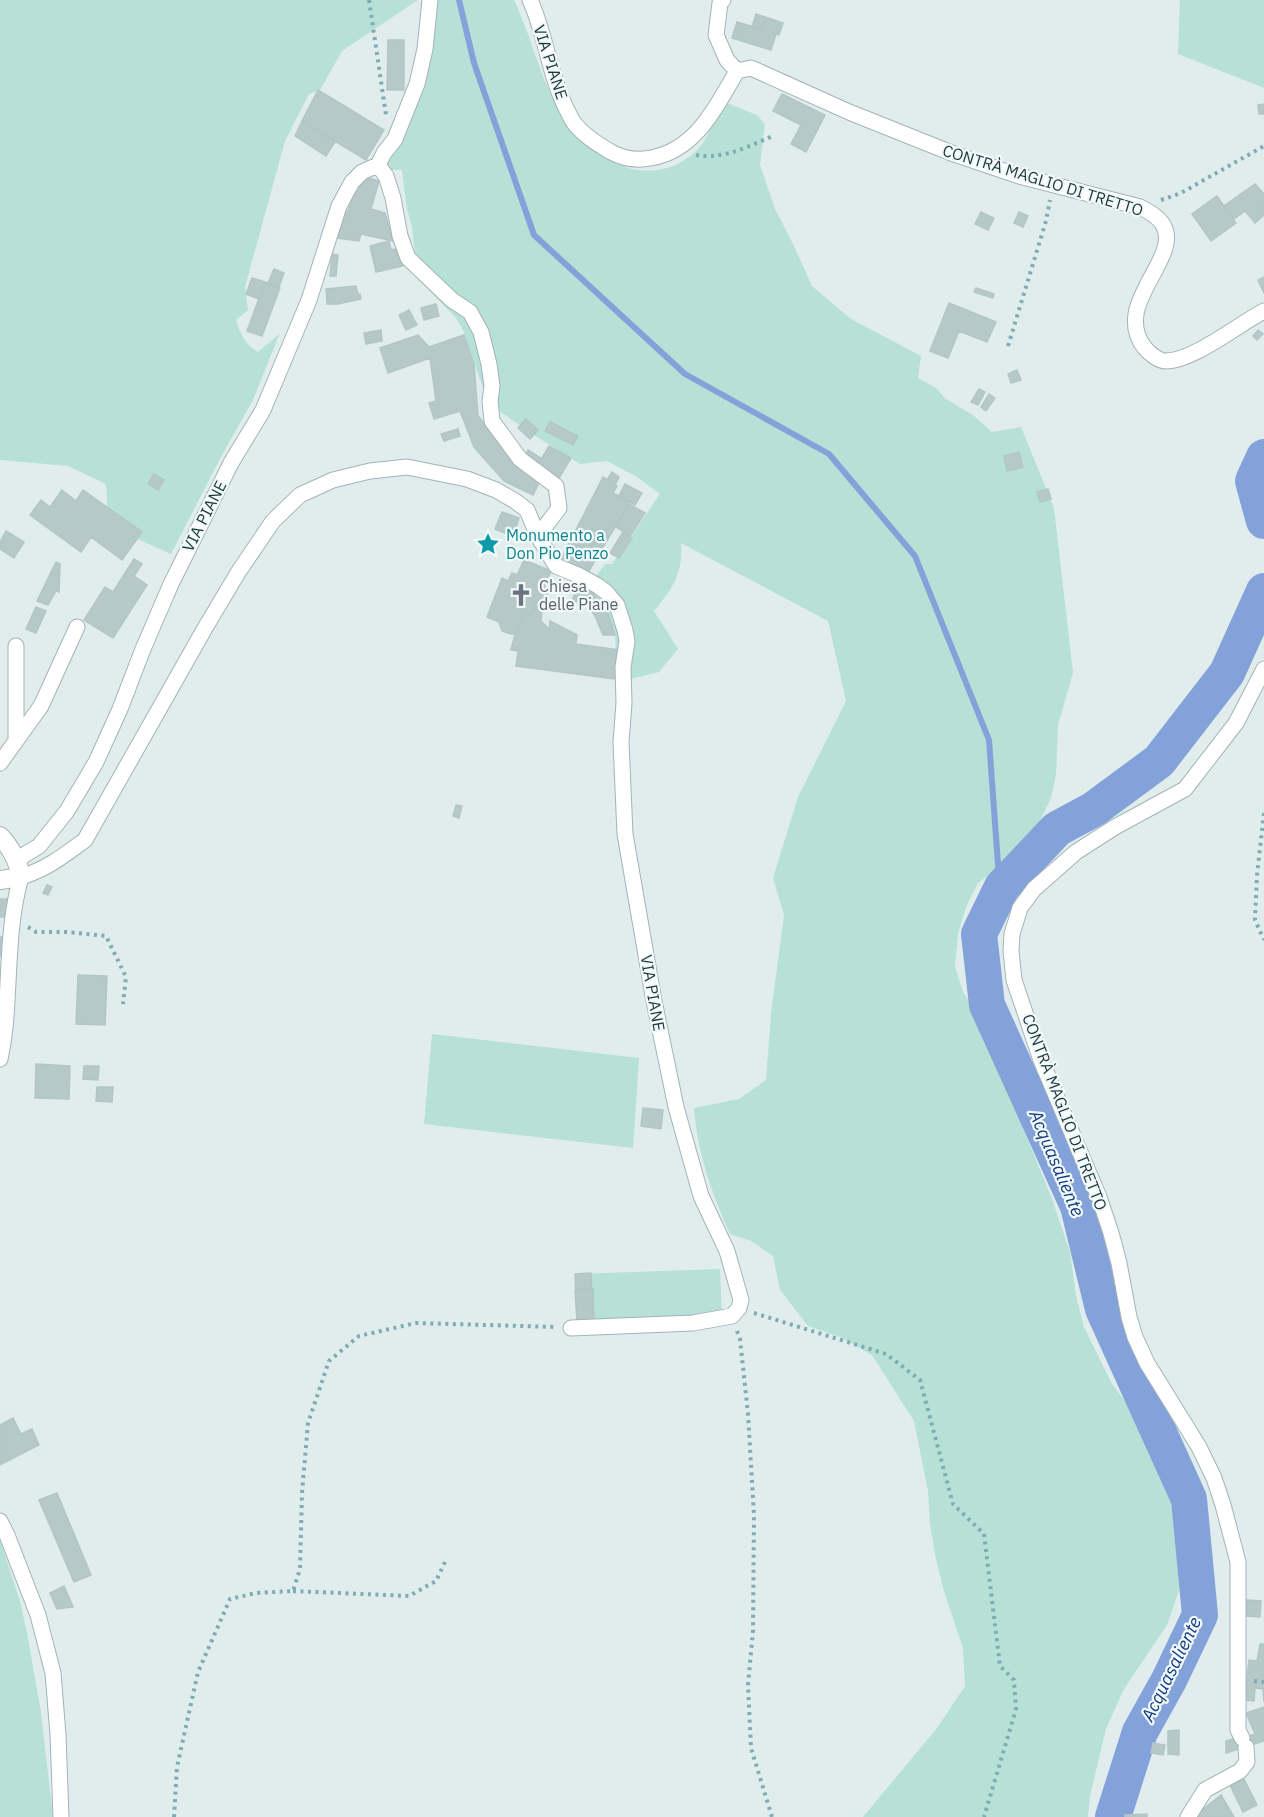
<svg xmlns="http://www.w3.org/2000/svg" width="1264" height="1817" font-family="'IBM Plex Sans',sans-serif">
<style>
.green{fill:#b7e1d6}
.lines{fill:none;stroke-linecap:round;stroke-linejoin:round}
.stream{stroke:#83a2d9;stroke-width:6}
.river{stroke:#83a2d9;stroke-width:36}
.building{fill:#b6c8c8;stroke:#b2c6c8;stroke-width:1.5}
.minor-casing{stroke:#a3b3b6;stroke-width:17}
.tertiary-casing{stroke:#a3b3b6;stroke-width:20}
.path{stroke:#7eabb4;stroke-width:4;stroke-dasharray:3 4.5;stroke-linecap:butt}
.minor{stroke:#fff;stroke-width:15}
.tertiary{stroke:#fff;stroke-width:18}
.labels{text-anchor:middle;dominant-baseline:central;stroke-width:4.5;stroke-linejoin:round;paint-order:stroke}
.street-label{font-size:16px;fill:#1f3940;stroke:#f2f9f9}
.culture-label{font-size:16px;fill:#0d838f;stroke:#f2f9f9;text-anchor:start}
.worship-label{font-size:16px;fill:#5b616d;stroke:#f2f9f9;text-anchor:start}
.water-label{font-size:18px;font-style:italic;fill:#123a83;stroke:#f2f9f9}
</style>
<rect width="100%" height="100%" fill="#e1eded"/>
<path class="green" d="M0,0H418L342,51L320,90L309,94L285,141L245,287L248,310L236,320C240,333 245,345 258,352L280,333L253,400L221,457L171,554L133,537L108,519L106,484L68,466L0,460Z
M437,0H514C535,43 545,105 581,139C588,145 596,150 603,155C620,167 637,173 658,170C679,167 699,153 708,134C712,125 714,113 717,103L722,101L757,115L765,124L760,165L775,209L793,244L812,286L851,319L921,356L918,378L936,388L946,399L973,415L992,432L1021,427L1054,508L1073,673L1058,725L1056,775L1051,798L1041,819L1035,838L1026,847L978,883L966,907L958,934L955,966L963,992L980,1018L993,1049L1017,1113L1052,1199L1070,1252L1076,1296L1084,1327L1112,1384L1151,1435L1177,1494L1187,1551L1182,1582L1167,1625L1124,1689L1106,1729L1090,1796L1088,1817H863L937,1728L965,1686L963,1648L943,1588L936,1559L930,1524L928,1491L914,1421L872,1355L840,1337L808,1326L780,1290L773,1256L751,1241L730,1234C712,1194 697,1151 694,1108L739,1099L766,1080L771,1013L784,915L773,878L798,797L846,701L828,621L681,543C683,574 673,588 654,611L678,649L659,672L618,682L615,635L607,612L589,586L605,564H612L660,494L637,477L607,461L580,464L529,432L488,403L464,332L456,318L418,279L412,227L407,209L402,170H387L390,146Z
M1180,0H1264V88L1178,54Z
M432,1034L639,1058L633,1148L424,1124Z
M720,1269L722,1317L577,1325L575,1274Z
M0,1540L20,1601L27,1633L41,1712L53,1817H0Z"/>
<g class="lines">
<path class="stream" d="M459,0L474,63L534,235L685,374L829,454L915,556L989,740L1000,892"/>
<path class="river" d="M1264,457L1253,481L1264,521
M1113,1817L1140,1732L1169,1680L1200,1615L1189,1499L1103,1309L1078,1206L987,1005L979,934L1002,887L1057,829L1094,809L1159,761L1227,673L1264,591"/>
</g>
<path class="building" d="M756,14L765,17L761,29L752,27Z
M765,17L783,23L779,35L776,34L771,50L732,38L737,22L761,29Z
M388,40H404V90H387Z
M318,90L384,130L366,160L302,121Z
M782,94L825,115L806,152L791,144L801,125L773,111Z
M1264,104V114H1259L1258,105Z
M302,121L335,142L326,156L295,136Z
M361,176L379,181L371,209L385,213L393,241L361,234L359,241L337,238L344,210L348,211Z
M1255,184L1264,194V215L1255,223L1245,211L1234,219L1224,206Z
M1217,196L1236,223L1211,241L1192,214Z
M981,212L994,218L988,230L975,224Z
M1019,212L1028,216L1023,227L1014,223Z
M389,241L391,250L399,248L403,266L376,272L370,246Z
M332,254L338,255L336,276H330Z
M274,269L284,273L279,287L268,283Z
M1264,277V293L1258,280Z
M252,278L265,282L259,299L246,294Z
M265,282L280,288L262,336L247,331Z
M356,286L358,295L360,294L361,299L338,304H327L326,289Z
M976,288L994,294L993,298L974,292Z
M949,303L996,322L987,342L959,331L948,358L930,351Z
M436,304L439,316L424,320L421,308Z
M409,310L417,325L406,330L399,315Z
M381,330L382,341L366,344L364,333Z
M1258,330L1263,334L1257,340L1253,336Z
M418,335L429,347L464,335L474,364L478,416L494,435L541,479L533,495L504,481L474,447L460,411L434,419L429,403L436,401L430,358L388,373L380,348Z
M1017,370L1021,380L1011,383L1008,374Z
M979,389L985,392L978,405L971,402Z
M989,394L995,398L986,411L981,407Z
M526,419L538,430L530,439L518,428Z
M550,422L578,436L573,445L545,431Z
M458,429L460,436L444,441L441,434Z
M549,446L571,458L558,480L536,468Z
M528,450L542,459L537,467L523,458Z
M1019,452L1023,467L1007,471L1004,456Z
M612,472L619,477L615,485L607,480Z
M154,474L164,480L158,490L148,484Z
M603,477L617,486L613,493L630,502L586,576L559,563Z
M625,484L642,493L635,505L619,496Z
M1048,489L1051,499L1040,502L1037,492Z
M62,490L76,501L83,490L142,532L122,560L91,537L81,552L30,515L41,500L50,507Z
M629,504L645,513L630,536L616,527Z
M502,512L519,518L513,536L495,529Z
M6,531L24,542L14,558L0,549V542Z
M623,532L632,538L619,558L610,553Z
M134,559L142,564L134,576L147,585L113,638L84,620L105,587L113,592Z
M524,560L551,571L545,587L550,589L543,604L537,601L531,615L525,612L515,634H511L502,631L499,622L487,617L502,578L508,581L512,573L517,575Z
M56,562L60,564L59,592L56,591L48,605L37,601Z
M578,585L591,591L586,602L579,599L577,602L572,601Z
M591,591L607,611L615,635H603L595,616L586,602Z
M537,601L543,604L541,621L549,629L550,621L577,635L576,644L619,650L614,679L516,666L518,651L511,650L515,634L525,612L531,615Z
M36,607L46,611L36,633L26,629Z
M456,805L462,806L459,818L453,816Z
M47,885L52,887L48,895L43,893Z
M0,899H9L7,917H0Z
M0,937L7,938L6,956H0Z
M78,975L107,976L105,1025L76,1024Z
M36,1064L70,1066L69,1099L35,1098Z
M84,1066H99L98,1080L83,1079Z
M97,1087H113L112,1102L96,1101Z
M643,1108L663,1110L661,1129L641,1126Z
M591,1273L593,1324L577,1325L575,1274Z
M593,1289L594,1321L577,1322L575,1290Z
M13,1418L21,1434L32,1429L39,1445L0,1465V1425Z
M57,1493L91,1575L74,1582L39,1500Z
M64,1586L73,1607L57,1609L50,1593Z
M1247,1600L1261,1601L1260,1617L1246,1616Z
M1260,1644H1264V1702L1263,1689L1255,1688L1254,1701L1244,1700L1249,1660L1257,1661Z
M1264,1707V1741L1239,1749L1237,1741L1255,1734L1246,1713Z
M1179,1730V1755L1168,1754V1731Z
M1236,1738L1239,1749L1226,1753V1741Z
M1153,1743L1165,1745L1163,1755L1151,1753Z
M1244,1779L1257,1805L1243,1812L1229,1783Z
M1221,1795L1234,1817H1193Z
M1147,1814V1817H1125V1815Z"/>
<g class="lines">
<g class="minor-casing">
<path id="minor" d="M530,0C546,35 549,74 566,108C569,113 571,120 575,124C584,136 599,145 611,152C624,159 636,161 651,158C696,150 716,107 737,71
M723,0L720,3L716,35L727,60L737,71
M737,71L751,68L849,112L954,154L1019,176L1140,207C1148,211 1157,216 1162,223C1185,257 1111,302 1144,347C1149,353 1158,361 1166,361C1193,361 1239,324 1264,311
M378,165L386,176L393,198L400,236L408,258L452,300L470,312L481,332L489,364L492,386L490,401L492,421L520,459L556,486L559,508L538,536
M16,646V740
M0,763L41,706L77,627
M16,860L39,846L67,811L96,762L120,709L143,649L171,584L231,463L263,410L309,300L339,206L352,182L362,172L378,165L384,153L395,139L417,84L425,49L430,0
M0,1059C2,1049 4,1038 5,1028C10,977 7,926 21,877C47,869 63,856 85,840L205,628L239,571L273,521L300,495L333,480L370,471L407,467L467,479L496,490L515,501L527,510L538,536L556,566L580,576L598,586L606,592L617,605L625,630L627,641L623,667L624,703L621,742L625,834L654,1001L676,1107L701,1196L727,1251L741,1300L739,1308L732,1316L693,1323L571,1328
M0,1521L7,1535L38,1615L53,1673L58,1735L61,1817
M1242,1738L1238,1730V1562L1223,1505L1214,1478L1199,1447L1147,1363L1135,1337L1129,1317L1119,1263L1111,1233L1099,1197L1041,1060L1014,980L1011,951L1012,934L1020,908L1034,889L1076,852L1115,827L1185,789L1236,723L1264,669
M1188,1817L1205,1790L1240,1771L1247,1762L1246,1747"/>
</g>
<g class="tertiary-casing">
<path id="tertiary" d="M0,836C10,846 19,863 21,877L0,880"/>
</g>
<path class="path" d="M369,0L386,115
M696,155C723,160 749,146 773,136
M1161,200L1181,193L1264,146
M1008,346L1046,221L1050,200
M1264,813L1257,875L1255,920L1264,940
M28,927L36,932H67L106,936L126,977L123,1004
M754,1313L886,1354L920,1380L953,1504L984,1534L1000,1666L1014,1680L1016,1709L984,1817
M737,1331L740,1339L748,1414L754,1515L753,1631L748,1685L751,1748L772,1817
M293,1591L409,1596L436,1581L445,1562
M1254,1681L1264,1682
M174,1817L177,1767L198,1672L230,1599L256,1593L293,1591L300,1569L302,1493L308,1423L329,1361L359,1336L416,1323L556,1327"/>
<use href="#minor" class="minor"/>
<use href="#tertiary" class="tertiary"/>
</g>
<defs>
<g id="sight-bare" transform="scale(1.8)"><path d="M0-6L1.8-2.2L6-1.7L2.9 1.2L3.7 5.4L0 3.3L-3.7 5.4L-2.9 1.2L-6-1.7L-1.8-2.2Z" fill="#0f9aa8" stroke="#f2f9f9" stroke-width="2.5" paint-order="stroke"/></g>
<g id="church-bare" transform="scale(1.8)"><path d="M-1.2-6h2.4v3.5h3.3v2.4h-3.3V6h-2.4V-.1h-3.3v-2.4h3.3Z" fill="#6b7280" stroke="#f2f9f9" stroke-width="2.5" paint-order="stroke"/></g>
</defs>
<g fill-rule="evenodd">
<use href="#sight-bare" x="488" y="544"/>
<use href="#church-bare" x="521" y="595"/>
</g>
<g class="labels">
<g class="street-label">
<text transform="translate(551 62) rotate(72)">VIA PIANE</text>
<text transform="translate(1043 180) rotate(17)">CONTRÀ MAGLIO DI TRETTO</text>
<text transform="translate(204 516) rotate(-63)">VIA PIANE</text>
<text transform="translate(653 993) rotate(80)">VIA PIANE</text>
<text transform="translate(1065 1112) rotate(69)">CONTRÀ MAGLIO DI TRETTO</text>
</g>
<g class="culture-label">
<text x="506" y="535">Monumento a<tspan x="506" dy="18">Don Pio Penzo</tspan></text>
</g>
<g class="worship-label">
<text x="539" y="586">Chiesa<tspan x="539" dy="18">delle Piane</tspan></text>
</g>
<g class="water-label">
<text transform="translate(1057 1163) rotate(67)">Acquasaliente</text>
<text transform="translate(1171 1669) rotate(-64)">Acquasaliente</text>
</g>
</g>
</svg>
